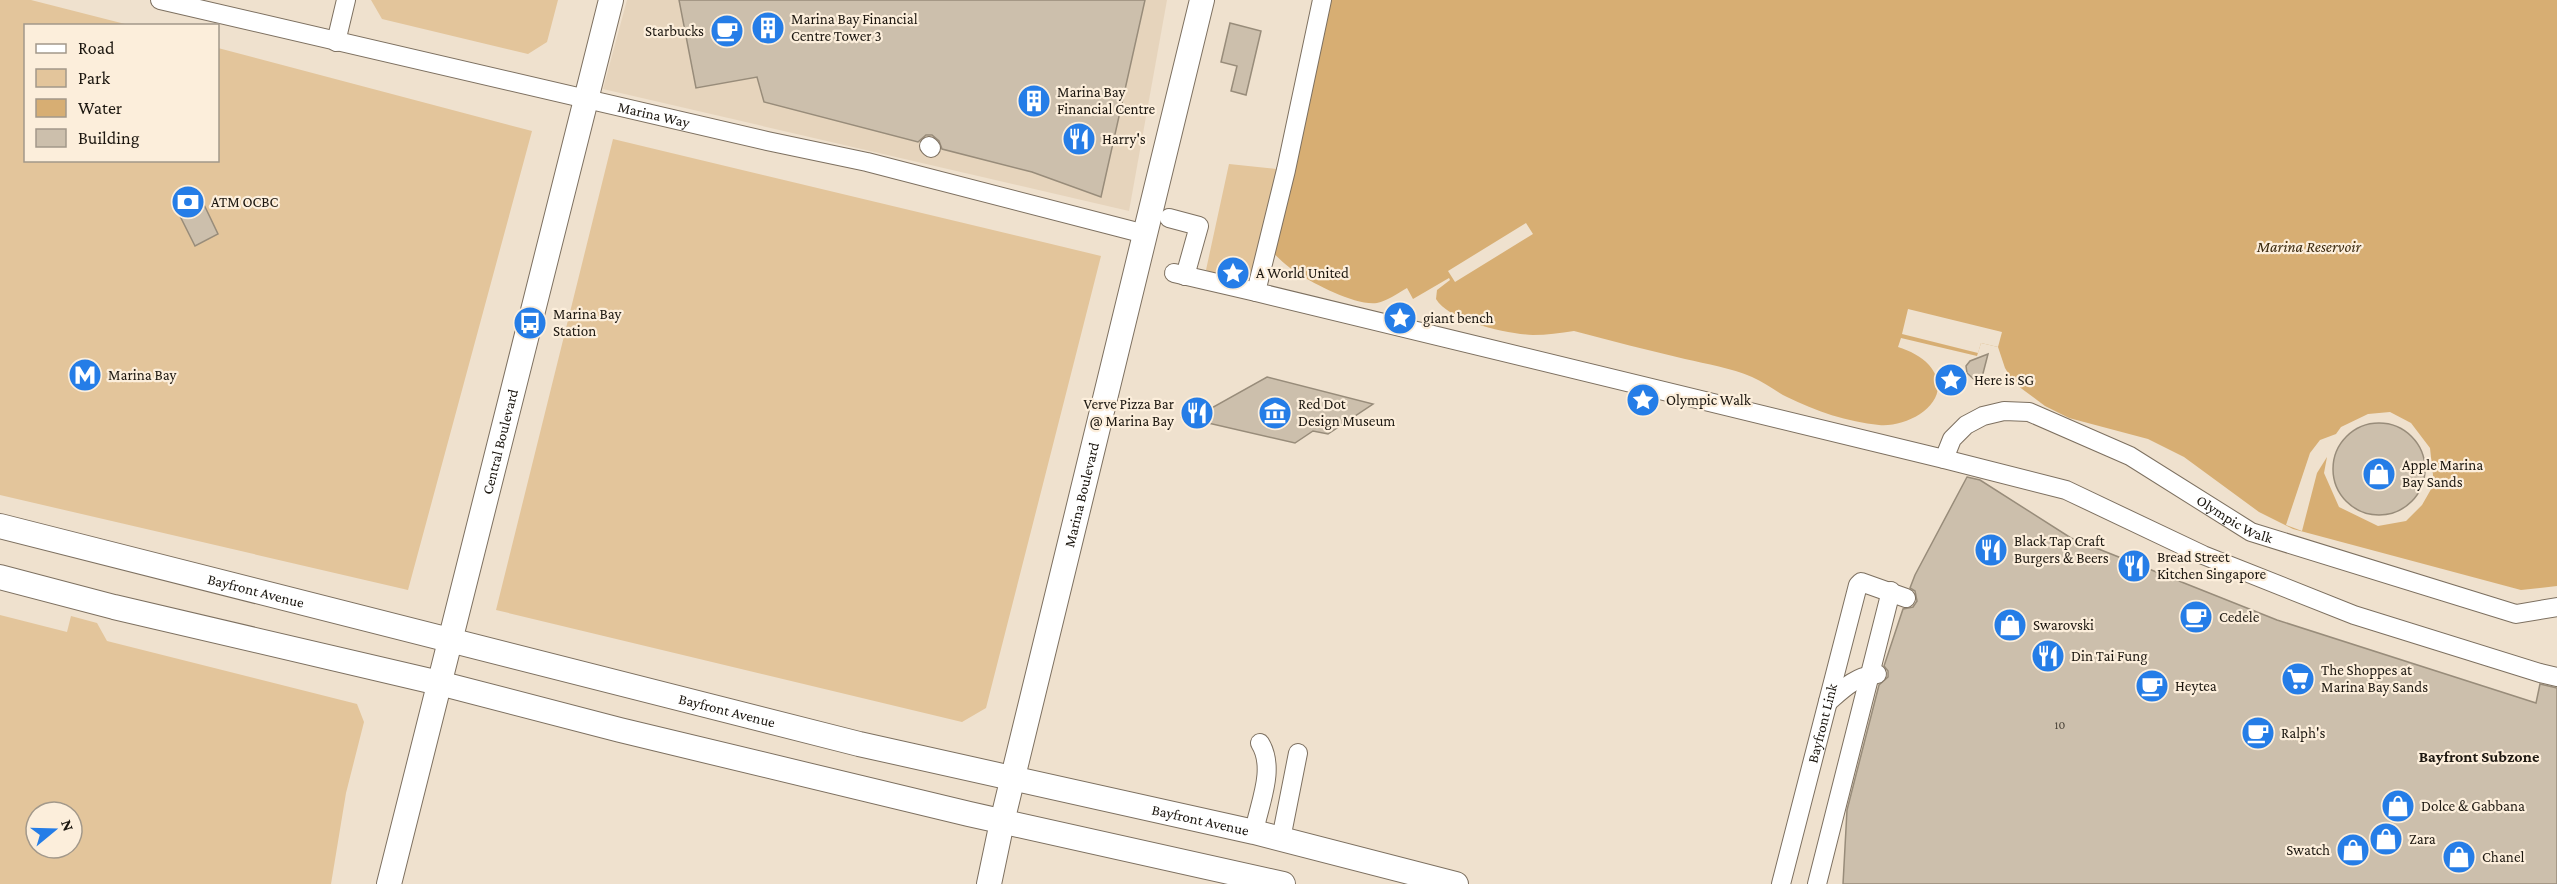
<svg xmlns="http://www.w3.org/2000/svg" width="2557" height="884" font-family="'Crimson Pro',serif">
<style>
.built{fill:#e6d4bc}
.green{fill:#e3c59b;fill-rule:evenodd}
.water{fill:#d7ae73}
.pier{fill:#efe1ce}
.building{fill:#ccbfac;stroke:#988c7a;stroke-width:1.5}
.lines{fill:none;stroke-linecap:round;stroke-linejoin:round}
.minor-casing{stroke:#7d7060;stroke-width:20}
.major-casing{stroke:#7d7060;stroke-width:26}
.minor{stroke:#fff;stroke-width:18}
.major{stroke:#fff;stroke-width:24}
.labels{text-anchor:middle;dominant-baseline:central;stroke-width:4.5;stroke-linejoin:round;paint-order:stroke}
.number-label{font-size:12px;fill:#484137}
.poi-label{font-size:15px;fill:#1c1710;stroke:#fceedb;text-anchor:start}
.street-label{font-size:15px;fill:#1c1710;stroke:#fceedb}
.water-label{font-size:16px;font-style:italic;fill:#39280d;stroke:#fceedb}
.neighbourhood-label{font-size:16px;font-weight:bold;fill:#1c1710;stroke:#fceedb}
</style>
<rect width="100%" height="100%" fill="#efe1ce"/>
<path class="built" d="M627,0H1167L1129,211L603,89Z"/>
<path class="green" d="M0,0H31L129,25L26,26V160H218V48L532,131L408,590L0,495Z
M371,0H558L547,42L528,54L382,19Z
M613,139L1101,256L986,708L962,722L496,610Z
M1229,164L1286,170L1256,292L1206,270Z
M0,615L67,632L71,616L97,623L107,641L357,704L364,722L346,793L331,884H0ZM36,812H72V848H36Z"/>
<path class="water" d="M1330,0H2557V586L2521,590L2293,529L2259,512L2184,457L2148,439L2069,418L2045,406L2018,386L2011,378L2005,368L1998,347L1981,343L1977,356L1901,338L1898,347C1910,351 1921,356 1929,365C1958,399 1910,428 1879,425C1848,422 1815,411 1787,397C1775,391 1764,382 1752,377C1731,368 1707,364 1685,359C1648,350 1611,341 1574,331C1560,333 1547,335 1533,335C1507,334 1449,321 1436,299L1437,290L1450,280L1449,278L1413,299L1407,288C1398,293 1387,301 1377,303C1357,306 1316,285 1299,274C1288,268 1279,258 1270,250Z"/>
<path class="pier" d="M1526,223L1533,234L1455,282L1448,271Z
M1908,309L2002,332L1998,347L1981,343L1978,353L1902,334Z
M2390,412L2411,423L2430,448L2434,484L2422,505L2406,521L2378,526L2339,507L2324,473L2327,457L2317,473L2302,531L2286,525L2310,453L2320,440L2336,434L2341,427L2368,414Z"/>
<path class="building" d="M679,0H1145L1101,197L1032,172L942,149L939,141L932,135H926L918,142L764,102L757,77L696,88Z
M1230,23L1261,31L1246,95L1231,91L1237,66L1221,62Z
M196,188L218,234L195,246L172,200Z
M1988,354L1980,385L1967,373L1966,366L1970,361Z
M1267,377L1373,404L1328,434L1313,431L1295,443L1182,417L1202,407L1210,409Z
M2333 469a46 46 0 1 1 92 0a46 46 0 1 1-92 0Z
M1967,477L1980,480L2071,538L2277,620L2536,703L2540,684L2557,688V884H1843L1847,810L1879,685L1888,677V671L1884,666L1903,609L1913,607L1917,601L1915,591L1910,588L1915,575Z"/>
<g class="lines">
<g class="minor-casing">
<g id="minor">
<path id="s1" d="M160,0L767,141L867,162L1145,234"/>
<path d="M1322,0L1286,170L1256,292L1944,459L2066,490L2203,555L2354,615L2540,673L2557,677"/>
<path d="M336,42L346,0"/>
<path d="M929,146L931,148"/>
<path d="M1169,218L1199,226L1185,276"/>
<path d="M1174,273L1256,292"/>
<path id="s2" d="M1944,459L1952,439L1966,425L1983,416L2004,411L2029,412L2130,456L2251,532L2516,614L2557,607"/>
<path d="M1828,702C1845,687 1855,677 1877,674"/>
<path d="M1254,832C1259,804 1276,769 1260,743"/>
<path d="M1281,839L1298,753"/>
<path id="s3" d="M1781,884L1858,585L1861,582L1906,598"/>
<path d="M1817,884L1891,591"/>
</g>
</g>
<g class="major-casing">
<g id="major">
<path id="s4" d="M0,526L859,744L1254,832L1456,884"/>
<path d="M0,577L114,607L439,683L620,730L969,814L1283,884"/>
<path id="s5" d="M389,884L611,0"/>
<path id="s6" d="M989,884L1002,822L1202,0"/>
</g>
</g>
<use href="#minor" class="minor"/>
<use href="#major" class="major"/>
</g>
<defs>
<g id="building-disc" transform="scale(1.725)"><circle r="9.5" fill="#257de7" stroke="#fceedb"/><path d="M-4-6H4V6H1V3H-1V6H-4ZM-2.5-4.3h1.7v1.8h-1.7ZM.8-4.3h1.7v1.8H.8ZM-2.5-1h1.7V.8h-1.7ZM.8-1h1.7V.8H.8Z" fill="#fff"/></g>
<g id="cafe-disc" transform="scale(1.725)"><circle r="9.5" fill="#257de7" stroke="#fceedb"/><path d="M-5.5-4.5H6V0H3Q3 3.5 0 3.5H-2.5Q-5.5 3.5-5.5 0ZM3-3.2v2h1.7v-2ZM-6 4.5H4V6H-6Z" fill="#fff"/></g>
<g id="restaurant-disc" transform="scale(1.725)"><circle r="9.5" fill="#257de7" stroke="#fceedb"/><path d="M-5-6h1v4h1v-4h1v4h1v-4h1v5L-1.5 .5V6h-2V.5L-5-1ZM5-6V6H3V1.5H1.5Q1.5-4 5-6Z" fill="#fff"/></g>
<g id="bank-disc" transform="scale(1.725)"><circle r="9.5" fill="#257de7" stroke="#fceedb"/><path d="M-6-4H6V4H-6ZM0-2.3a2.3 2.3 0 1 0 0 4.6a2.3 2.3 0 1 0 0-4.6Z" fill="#fff"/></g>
<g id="sight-disc" transform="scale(1.725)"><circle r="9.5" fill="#257de7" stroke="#fceedb"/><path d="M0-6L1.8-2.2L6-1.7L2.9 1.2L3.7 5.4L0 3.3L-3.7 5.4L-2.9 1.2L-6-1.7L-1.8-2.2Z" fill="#fff"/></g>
<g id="bus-disc" transform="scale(1.725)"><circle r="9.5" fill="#257de7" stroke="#fceedb"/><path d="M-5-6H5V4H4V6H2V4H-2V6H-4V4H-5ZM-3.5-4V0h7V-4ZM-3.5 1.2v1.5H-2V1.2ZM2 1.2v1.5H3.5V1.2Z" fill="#fff"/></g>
<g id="metro-disc" transform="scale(1.725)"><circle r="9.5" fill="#257de7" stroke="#fceedb"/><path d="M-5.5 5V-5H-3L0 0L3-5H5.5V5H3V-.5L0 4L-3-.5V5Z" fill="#fff"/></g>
<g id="museum-disc" transform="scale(1.725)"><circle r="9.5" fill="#257de7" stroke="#fceedb"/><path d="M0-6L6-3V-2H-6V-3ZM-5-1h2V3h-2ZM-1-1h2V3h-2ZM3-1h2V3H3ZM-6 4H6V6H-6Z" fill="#fff"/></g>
<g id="shop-disc" transform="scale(1.725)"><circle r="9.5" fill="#257de7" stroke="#fceedb"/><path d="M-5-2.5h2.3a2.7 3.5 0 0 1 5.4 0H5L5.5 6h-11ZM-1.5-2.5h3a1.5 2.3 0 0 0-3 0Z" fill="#fff"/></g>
<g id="supermarket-disc" transform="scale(1.725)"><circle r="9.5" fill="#257de7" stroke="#fceedb"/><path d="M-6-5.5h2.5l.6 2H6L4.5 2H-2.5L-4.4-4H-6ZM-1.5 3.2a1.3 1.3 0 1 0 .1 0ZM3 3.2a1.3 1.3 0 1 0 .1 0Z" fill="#fff"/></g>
</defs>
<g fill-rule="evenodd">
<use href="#building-disc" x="768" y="28"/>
<use href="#cafe-disc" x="727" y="31"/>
<use href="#building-disc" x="1034" y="101"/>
<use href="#restaurant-disc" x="1079" y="139"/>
<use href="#bank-disc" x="188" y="202"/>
<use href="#sight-disc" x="1233" y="273"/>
<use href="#sight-disc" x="1400" y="318"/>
<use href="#bus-disc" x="530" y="323"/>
<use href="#metro-disc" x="85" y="375"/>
<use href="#sight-disc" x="1951" y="380"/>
<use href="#sight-disc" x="1643" y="400"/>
<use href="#restaurant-disc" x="1197" y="413"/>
<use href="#museum-disc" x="1275" y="413"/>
<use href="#shop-disc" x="2379" y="474"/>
<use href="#restaurant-disc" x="1991" y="550"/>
<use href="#restaurant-disc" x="2134" y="566"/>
<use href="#cafe-disc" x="2196" y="617"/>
<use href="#shop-disc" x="2010" y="625"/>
<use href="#restaurant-disc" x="2048" y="656"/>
<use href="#supermarket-disc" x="2298" y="679"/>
<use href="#cafe-disc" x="2152" y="686"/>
<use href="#cafe-disc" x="2258" y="733"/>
<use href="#shop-disc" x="2398" y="806"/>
<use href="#shop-disc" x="2386" y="839"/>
<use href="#shop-disc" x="2353" y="850"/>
<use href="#shop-disc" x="2459" y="857"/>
</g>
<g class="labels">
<g class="number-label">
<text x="2060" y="725">10</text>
</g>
<g class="poi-label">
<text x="791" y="19">Marina Bay Financial<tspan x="791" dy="17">Centre Tower 3</tspan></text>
<text x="704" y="31" text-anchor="end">Starbucks</text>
<text x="1057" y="92">Marina Bay<tspan x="1057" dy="17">Financial Centre</tspan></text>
<text x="1102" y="139">Harry's</text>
<text x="211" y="202">ATM OCBC</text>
<text x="1256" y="273">A World United</text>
<text x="553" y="314">Marina Bay<tspan x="553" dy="17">Station</tspan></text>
<text x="1423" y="318">giant bench</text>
<text x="108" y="375">Marina Bay</text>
<text x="1974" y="380">Here is SG</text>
<text x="1666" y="400">Olympic Walk</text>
<text x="1174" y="404" text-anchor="end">Verve Pizza Bar<tspan x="1174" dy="17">@ Marina Bay</tspan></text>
<text x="1298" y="404">Red Dot<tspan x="1298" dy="17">Design Museum</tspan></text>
<text x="2402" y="465">Apple Marina<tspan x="2402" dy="17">Bay Sands</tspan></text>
<text x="2014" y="541">Black Tap Craft<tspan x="2014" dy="17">Burgers &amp; Beers</tspan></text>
<text x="2157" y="557">Bread Street<tspan x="2157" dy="17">Kitchen Singapore</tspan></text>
<text x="2219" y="617">Cedele</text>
<text x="2033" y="625">Swarovski</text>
<text x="2071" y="656">Din Tai Fung</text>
<text x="2321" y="670">The Shoppes at<tspan x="2321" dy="17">Marina Bay Sands</tspan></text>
<text x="2175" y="686">Heytea</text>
<text x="2281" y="733">Ralph's</text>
<text x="2421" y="806">Dolce &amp; Gabbana</text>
<text x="2409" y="839">Zara</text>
<text x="2330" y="850" text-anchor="end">Swatch</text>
<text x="2482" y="857">Chanel</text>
</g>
<g class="street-label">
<text stroke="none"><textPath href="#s1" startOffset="507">Marina Way</textPath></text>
<text stroke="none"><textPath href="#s5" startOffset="456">Central Boulevard</textPath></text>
<text stroke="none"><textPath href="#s6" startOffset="400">Marina Boulevard</textPath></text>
<text stroke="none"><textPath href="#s2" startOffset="340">Olympic Walk</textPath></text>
<text stroke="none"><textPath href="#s4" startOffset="264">Bayfront Avenue</textPath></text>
<text stroke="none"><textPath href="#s4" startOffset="750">Bayfront Avenue</textPath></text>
<text stroke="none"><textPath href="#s3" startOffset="166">Bayfront Link</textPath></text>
<text stroke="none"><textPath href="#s4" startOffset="1236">Bayfront Avenue</textPath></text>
</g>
<g class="water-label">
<text x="2309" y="246">Marina Reservoir</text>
</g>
<g class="neighbourhood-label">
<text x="2479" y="756">Bayfront Subzone</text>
</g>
</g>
<rect x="24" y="24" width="195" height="138" fill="#fceedb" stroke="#a2988a" stroke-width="1.5"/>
<rect x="36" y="44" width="30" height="9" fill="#ffffff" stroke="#a2988a" stroke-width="1.5"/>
<text x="78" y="54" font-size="18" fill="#1c1710">Road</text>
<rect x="36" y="69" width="30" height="18" fill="#e3c59b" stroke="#a2988a" stroke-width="1.5"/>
<text x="78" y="84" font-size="18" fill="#1c1710">Park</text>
<rect x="36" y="99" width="30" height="18" fill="#d7ae73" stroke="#a2988a" stroke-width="1.5"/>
<text x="78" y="114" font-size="18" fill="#1c1710">Water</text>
<rect x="36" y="129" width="30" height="18" fill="#ccbfac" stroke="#a2988a" stroke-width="1.5"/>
<text x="78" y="144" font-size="18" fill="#1c1710">Building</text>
<g transform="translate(54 830) rotate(71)"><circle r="28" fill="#fceedb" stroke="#a2988a" stroke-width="1.5"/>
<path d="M0-4.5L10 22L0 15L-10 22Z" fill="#257de7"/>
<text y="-9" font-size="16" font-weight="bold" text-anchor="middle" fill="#1c1710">N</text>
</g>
</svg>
